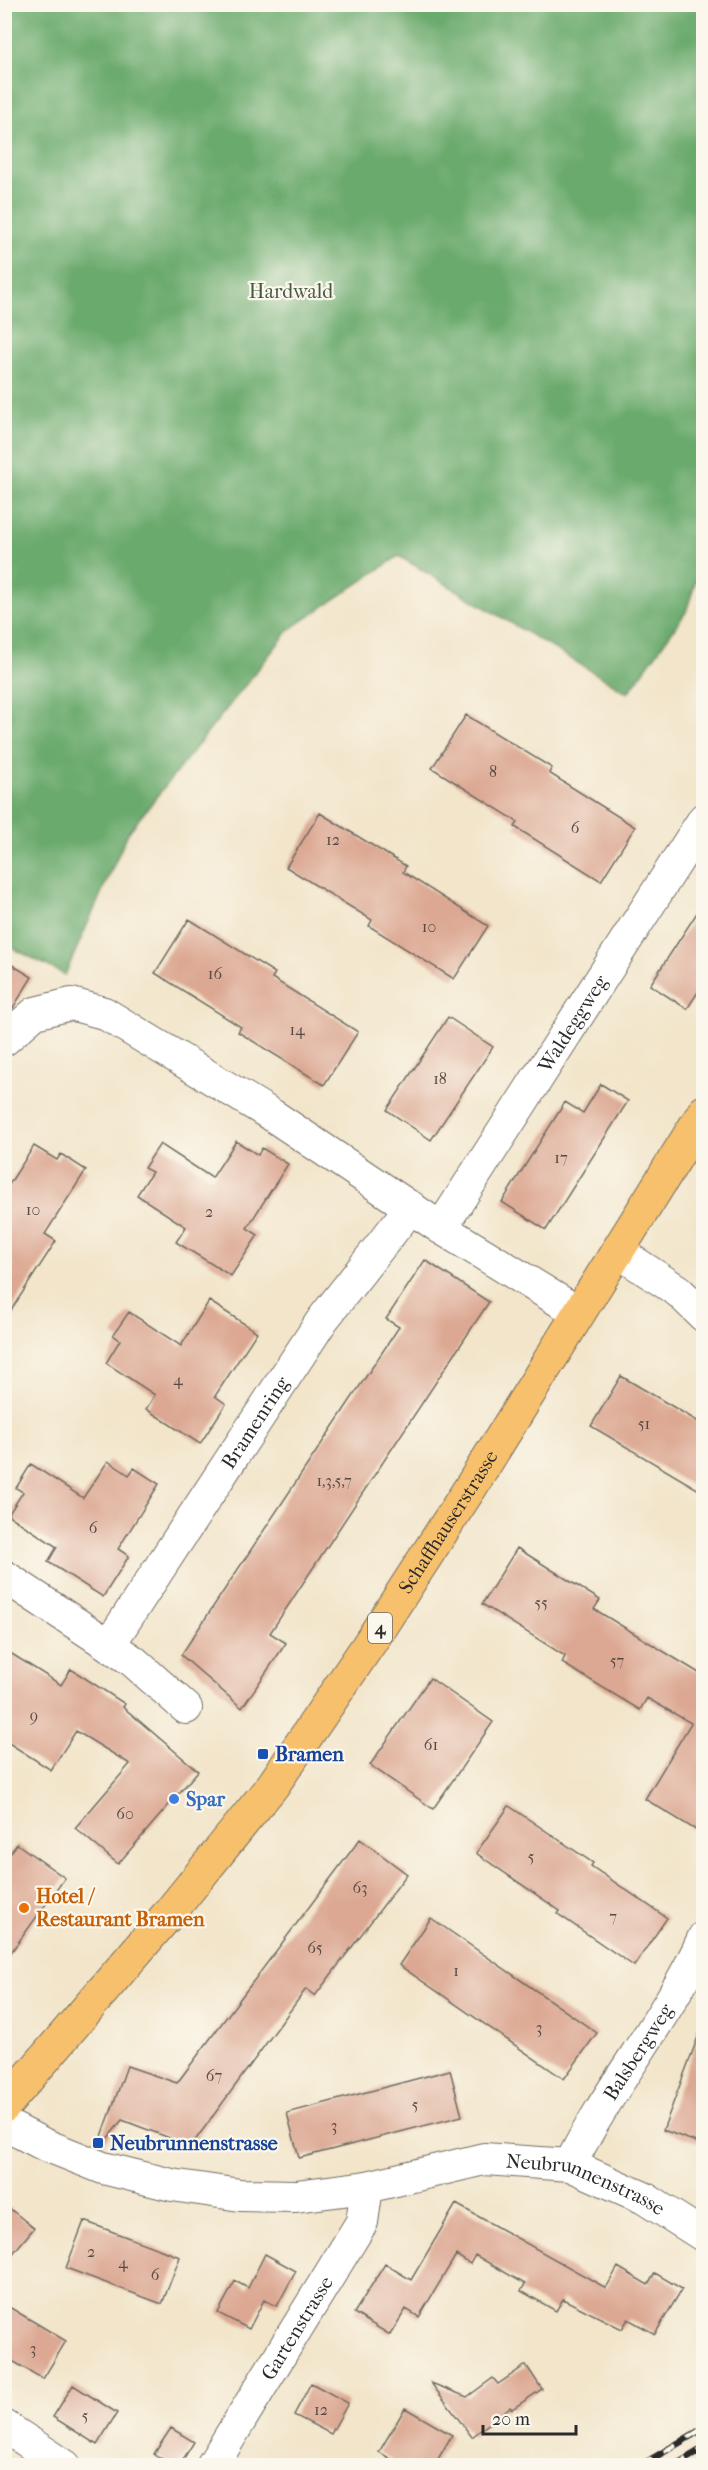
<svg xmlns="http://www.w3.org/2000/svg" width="708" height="2470" font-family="'IM FELL French Canon',serif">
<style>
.forest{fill:#6baa6d;stroke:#4b6a4c;stroke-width:1.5}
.building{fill:#dca893}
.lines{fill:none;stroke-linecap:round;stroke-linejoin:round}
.minor-casing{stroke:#716c63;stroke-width:34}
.major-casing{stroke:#716c63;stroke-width:35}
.minor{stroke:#fff;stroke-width:32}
.major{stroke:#f7c06c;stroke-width:33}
.rail-casing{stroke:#2b2b2b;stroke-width:7}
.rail{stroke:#fbf7ec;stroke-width:4.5;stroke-dasharray:14;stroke-linecap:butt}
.transit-dot{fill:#1a4fb4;stroke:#fbf7ec;stroke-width:2}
.shop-dot{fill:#3f7fe0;stroke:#fbf7ec;stroke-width:2}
.food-dot{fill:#e8710a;stroke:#fbf7ec;stroke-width:2}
.labels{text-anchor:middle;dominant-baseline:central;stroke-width:4.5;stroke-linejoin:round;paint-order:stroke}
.number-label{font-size:16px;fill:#574a45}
.shield{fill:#fbf7ec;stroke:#696865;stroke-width:1.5}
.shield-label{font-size:18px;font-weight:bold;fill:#2b2b2b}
.park-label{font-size:20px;fill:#465944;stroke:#fbf7ec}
.street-label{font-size:20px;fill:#2b2b2b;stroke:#fbf7ec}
.transit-label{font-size:20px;font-weight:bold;fill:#164399;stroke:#fbf7ec;text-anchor:start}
.shop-label{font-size:20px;font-weight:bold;fill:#366cbe;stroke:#fbf7ec;text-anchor:start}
.food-label{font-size:20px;font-weight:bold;fill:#c56008;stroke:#fbf7ec;text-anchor:start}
</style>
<rect width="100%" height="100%" fill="#fbf7ec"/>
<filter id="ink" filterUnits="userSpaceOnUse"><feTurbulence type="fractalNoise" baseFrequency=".0167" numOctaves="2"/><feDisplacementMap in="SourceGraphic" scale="12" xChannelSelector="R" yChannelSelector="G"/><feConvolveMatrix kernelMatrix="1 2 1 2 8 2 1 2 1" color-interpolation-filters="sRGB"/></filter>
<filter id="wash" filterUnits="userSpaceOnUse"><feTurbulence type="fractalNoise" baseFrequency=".008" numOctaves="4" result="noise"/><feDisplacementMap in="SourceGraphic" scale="24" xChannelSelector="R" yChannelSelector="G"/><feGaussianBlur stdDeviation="1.35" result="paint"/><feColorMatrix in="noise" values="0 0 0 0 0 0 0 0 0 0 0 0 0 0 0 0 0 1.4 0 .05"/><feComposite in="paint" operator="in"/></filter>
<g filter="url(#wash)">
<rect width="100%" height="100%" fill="#f2e5ca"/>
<path class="forest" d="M4,5H703L704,556L686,612L628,693L399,556L289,630L128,833L65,975L5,944Z"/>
<g id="blocks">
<path class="building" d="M466,715L552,768L549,773L635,827L601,881L515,827L518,822L432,768Z
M320,813L406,866L403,872L488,926L454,979L369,926L372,920L286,867Z
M704,902V983L687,1009L650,985Z
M189,919L275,973L272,978L358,1032L324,1085L238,1032L241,1027L155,973Z
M4,960L32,977L13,1008L4,1016Z
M448,1017L493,1047L431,1140L387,1110Z
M601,1084L628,1101L546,1230L502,1202L565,1102L583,1113Z
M236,1141L258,1155L262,1148L288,1164L247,1228L258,1235L231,1276L176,1242L186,1227L137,1195L152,1172L144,1168L160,1144L212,1178Z
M34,1146L57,1160L61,1154L86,1170L45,1234L56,1241L4,1321V1192Z
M425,1260L489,1302L270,1633L286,1643L242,1708L181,1655L399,1327L386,1319Z
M209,1301L257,1332L215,1396L226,1404L200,1444L146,1409L155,1395L106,1363L120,1340L113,1335L129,1312L181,1346Z
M621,1376L704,1425V1493L591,1426Z
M108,1461L129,1475L134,1468L159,1484L118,1549L129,1556L103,1597L48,1562L57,1547L8,1515L23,1492L16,1488L31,1464L83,1498Z
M517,1548L600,1600L594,1609L704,1676V1835L645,1799L691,1723L647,1698L640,1710L562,1663L565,1656L482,1604Z
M4,1649L61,1685L71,1669L125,1704L123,1707L198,1771L118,1864L75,1828L130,1764L76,1731L51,1770L4,1740Z
M430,1678L493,1722L433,1809L370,1765Z
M509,1806L593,1863L591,1866L667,1918L634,1966L558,1914L560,1911L476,1853Z
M360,1839L407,1874L315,1996L306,1989L191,2146L122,2120L103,2144L100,2142L127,2066L177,2083Z
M17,1844L65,1878L4,1962V1862Z
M431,1918L597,2033L564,2079L399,1965Z
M701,2029L704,2030V2145L663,2130Z
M450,2070L462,2116L299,2158L287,2113Z
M4,2204L34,2228L4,2264Z
M456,2204L606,2288L618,2267L648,2285L655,2273L682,2289L655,2334L628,2319L622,2329L563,2299L556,2311L521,2291L525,2284L475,2255L470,2264L456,2255L419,2317L406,2309L390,2335L354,2313L385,2264L411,2280Z
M84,2221L180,2257L162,2304L66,2268Z
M265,2254L296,2271L277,2306L264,2300L249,2329L218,2313L235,2281L248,2288Z
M4,2304L66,2341L43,2379L4,2356Z
M526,2365L542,2389L512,2409L510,2407L472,2437L431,2383L467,2397L493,2378L498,2384Z
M311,2383L348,2403L331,2434L294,2415Z
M73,2385L117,2413L97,2445L53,2417Z
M405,2408L452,2435L434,2466H402L379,2452Z
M171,2428L194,2442L179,2466H173L154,2454Z"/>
</g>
</g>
<g filter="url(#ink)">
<use href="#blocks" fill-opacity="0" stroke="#716c63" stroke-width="1.5"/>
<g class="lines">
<g class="minor-casing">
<g id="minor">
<path d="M4,1040L35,1013L71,1004L104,1013L272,1115L441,1228L579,1313"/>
<path id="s1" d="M441,1228L704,819"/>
<path d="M617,1251L678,1291L704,1316"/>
<path d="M4,1576L133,1661L186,1708"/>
<path id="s2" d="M109,1645L323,1319L411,1207"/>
<path id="s3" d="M4,2124L43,2144L103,2168L172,2185L240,2195L296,2196L367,2187L484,2159L570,2165L644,2198L704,2236"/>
<path id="s4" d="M570,2165C609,2086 668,2018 704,1937"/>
<path d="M4,2426L65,2466"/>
<path id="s5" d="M212,2466L362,2222L367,2187"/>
</g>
</g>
<g class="major-casing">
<g id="major">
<path id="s6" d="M4,2106L171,1911L273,1785L369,1644L472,1485L704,1112"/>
</g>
</g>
<use href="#minor" class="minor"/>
<use href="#major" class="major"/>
<g class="rail-casing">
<path id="rail" d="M640,2466L704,2428
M674,2466L704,2448"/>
</g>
<use href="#rail" class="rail"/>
</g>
</g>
<g class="transit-dot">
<rect x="257" y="1748" width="12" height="12" rx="3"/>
<rect x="92" y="2137" width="12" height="12" rx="3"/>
</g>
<circle class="shop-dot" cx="174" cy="1799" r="6"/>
<circle class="food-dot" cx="24" cy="1908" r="6"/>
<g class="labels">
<g class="number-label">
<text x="493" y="771">8</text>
<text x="575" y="827">6</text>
<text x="333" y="839">12</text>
<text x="429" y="926">10</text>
<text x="215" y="973">16</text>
<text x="297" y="1029">14</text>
<text x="440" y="1078">18</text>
<text x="561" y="1157">17</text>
<text x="33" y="1209">10</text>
<text x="209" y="1211">2</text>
<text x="178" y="1379">4</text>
<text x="644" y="1423">51</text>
<text x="334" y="1480">1,3,5,7</text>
<text x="93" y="1527">6</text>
<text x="541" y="1602">55</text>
<text x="617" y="1660">57</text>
<text x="34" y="1715">9</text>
<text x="431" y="1744">61</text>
<text x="125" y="1813">60</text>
<text x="531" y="1856">5</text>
<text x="360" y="1887">63</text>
<text x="613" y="1916">7</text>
<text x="315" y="1947">65</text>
<text x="456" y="1970">1</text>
<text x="539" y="2027">3</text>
<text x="214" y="2075">67</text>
<text x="415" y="2104">5</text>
<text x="334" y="2125">3</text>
<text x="91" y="2251">2</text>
<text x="123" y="2262">4</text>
<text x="155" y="2274">6</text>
<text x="33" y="2348">3</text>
<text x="321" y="2409">12</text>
<text x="85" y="2415">5</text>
</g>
<rect class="shield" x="368" y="1613" width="24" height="30" rx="4.5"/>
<g class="shield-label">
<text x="380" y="1628">4</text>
</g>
<g class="park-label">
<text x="291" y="291">Hardwald</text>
</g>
<g class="street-label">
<text stroke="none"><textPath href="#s1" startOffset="243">Waldeggweg</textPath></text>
<text stroke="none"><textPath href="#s2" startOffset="266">Bramenring</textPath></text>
<text stroke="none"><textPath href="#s6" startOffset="735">Schaffhauserstrasse</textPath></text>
<text stroke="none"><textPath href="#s4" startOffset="132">Balsbergweg</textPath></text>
<text stroke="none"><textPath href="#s3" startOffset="602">Neubrunnenstrasse</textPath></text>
<text stroke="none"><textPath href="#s5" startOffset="162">Gartenstrasse</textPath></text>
</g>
<g class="transit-label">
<text x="275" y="1754">Bramen</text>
<text x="110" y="2143">Neubrunnenstrasse</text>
</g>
<g class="shop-label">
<text x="186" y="1799">Spar</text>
</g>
<g class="food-label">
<text x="36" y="1896">Hotel /<tspan x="36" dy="23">Restaurant Bramen</tspan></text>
</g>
</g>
<rect width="708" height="2470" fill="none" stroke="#fbf7ec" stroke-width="24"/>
<path d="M483 2425v9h93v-9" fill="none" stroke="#2b2b2b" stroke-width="3"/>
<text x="492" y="2425" font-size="18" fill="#2b2b2b" stroke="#fbf7ec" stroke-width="4.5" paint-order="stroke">20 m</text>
</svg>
